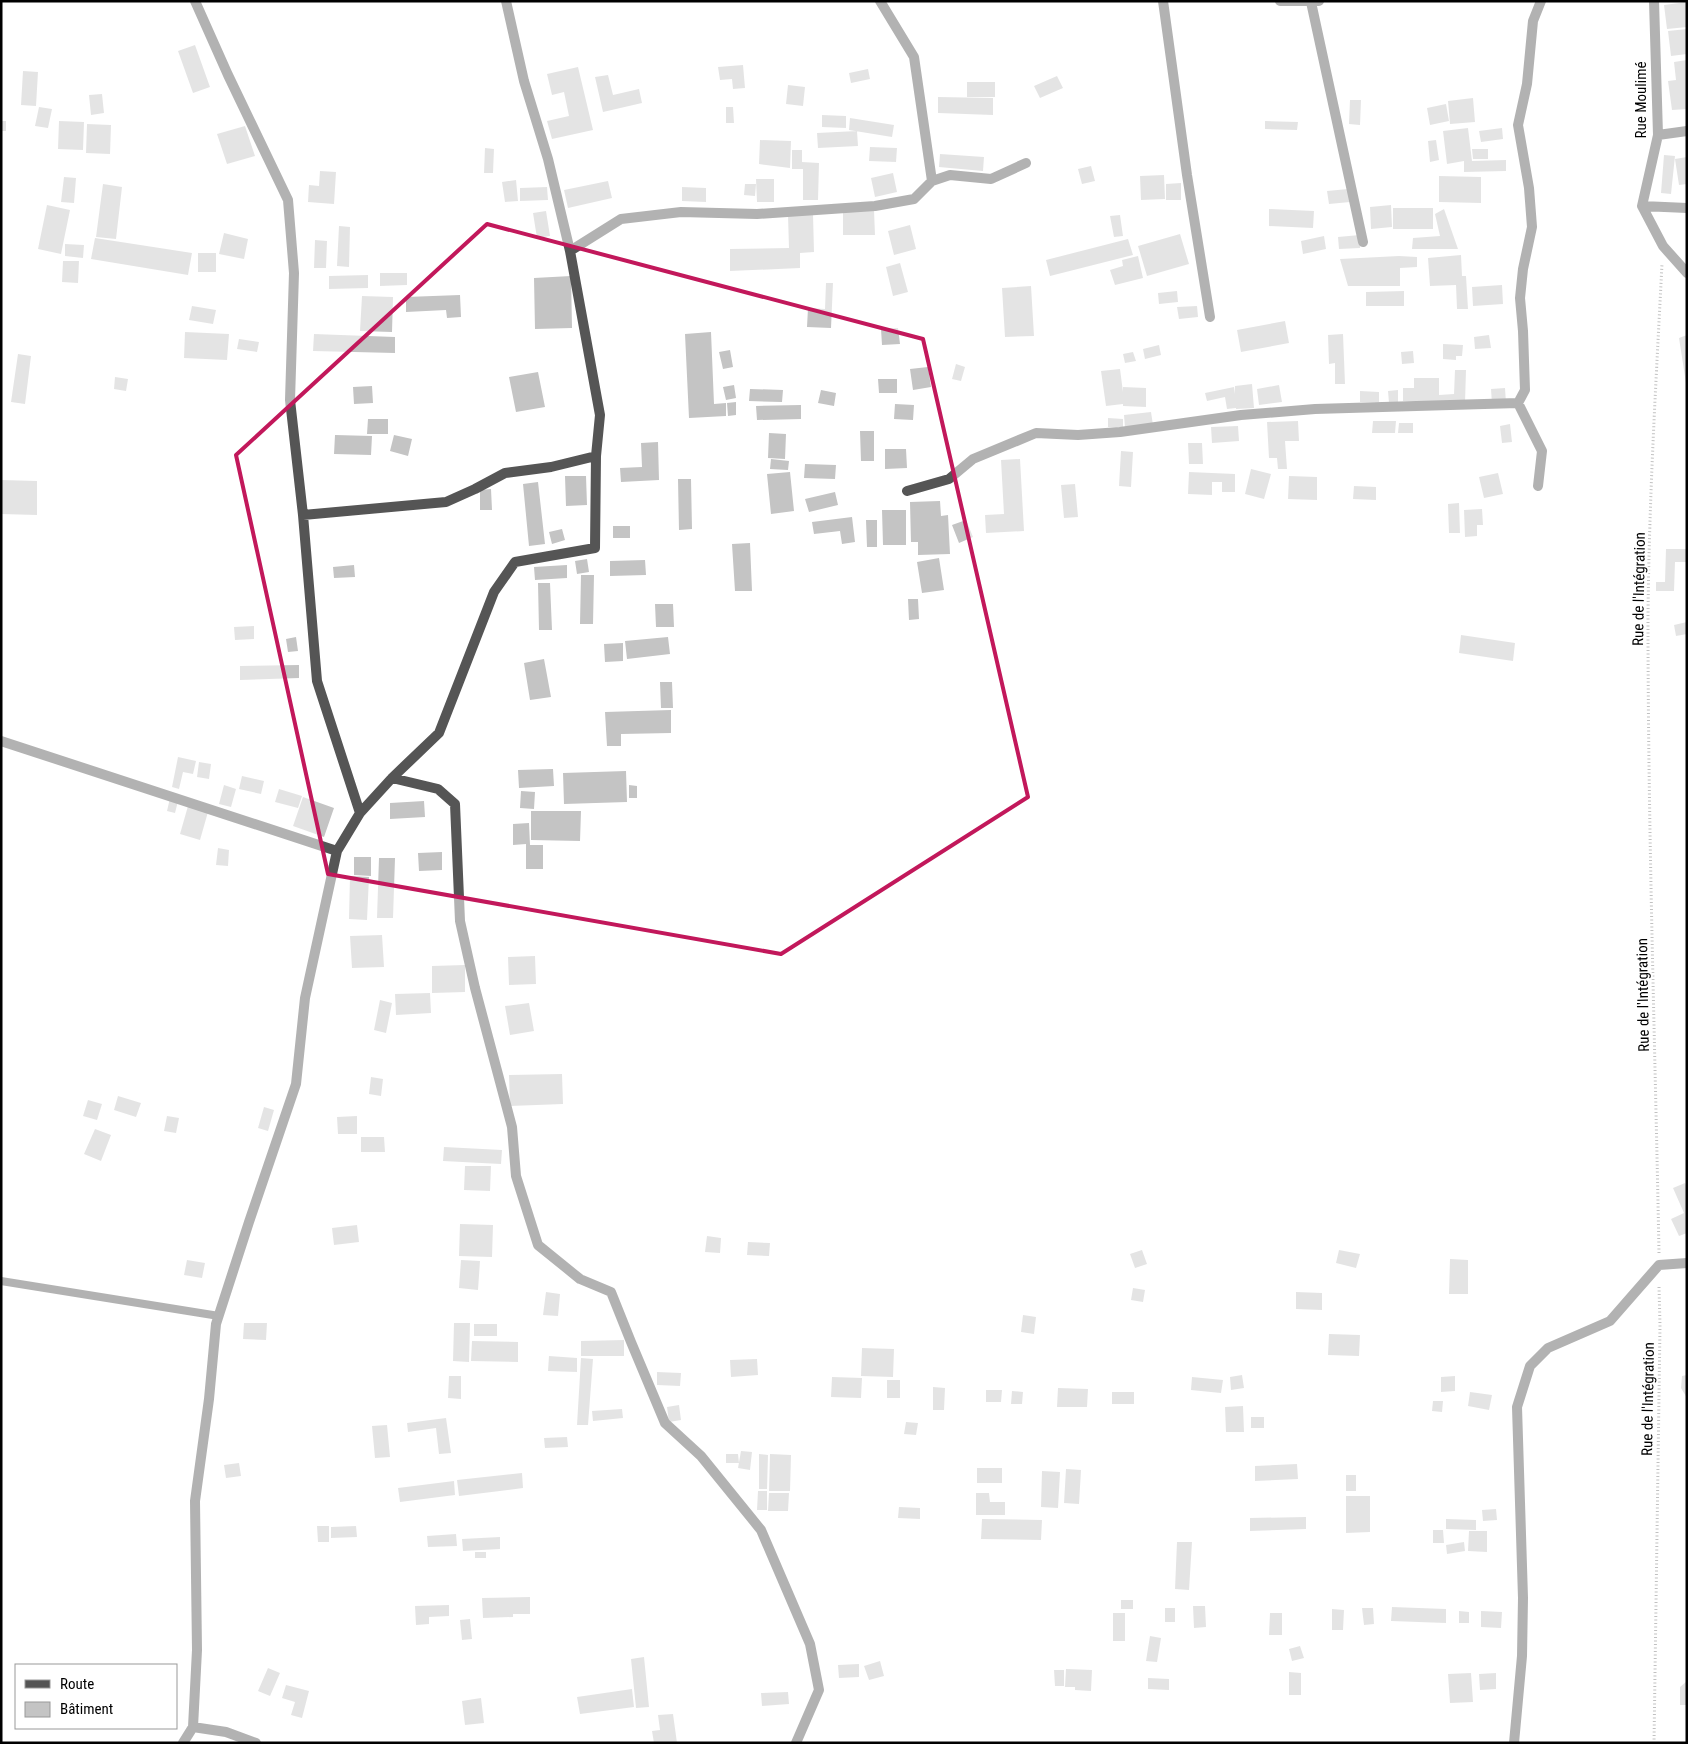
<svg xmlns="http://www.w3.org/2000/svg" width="1688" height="1744" font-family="'Roboto Condensed',sans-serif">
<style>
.building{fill:#c4c4c4}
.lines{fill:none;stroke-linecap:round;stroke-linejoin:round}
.path{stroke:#777;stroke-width:3;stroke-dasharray:1 2.5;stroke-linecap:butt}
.service{stroke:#555;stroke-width:8}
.minor{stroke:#555;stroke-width:10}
.marked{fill:none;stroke:#c2185b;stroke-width:4;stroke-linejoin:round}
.labels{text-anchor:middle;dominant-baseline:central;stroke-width:4;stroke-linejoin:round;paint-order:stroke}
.street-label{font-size:15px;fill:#000;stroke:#fff}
</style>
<rect width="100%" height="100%" fill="#fff"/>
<path class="building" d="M1687,2V27L1667,29L1664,5Z
M1687,29V54L1671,56L1668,31Z
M195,45L210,87L193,93L178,51Z
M1687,60V109L1672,110L1668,81L1676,80L1674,62Z
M743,65L745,88L733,89L732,79L720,80L718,67Z
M578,67L593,130L552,139L547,121L569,116L564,92L552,95L547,74Z
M868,69L870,79L851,83L849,73Z
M23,71L38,72L36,106L21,105Z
M608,75L613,95L639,89L642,103L603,112L595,77Z
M1057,76L1063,88L1040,98L1034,86Z
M967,82H995V97H967Z
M788,85L805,87L803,106L786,104Z
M102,94L104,113L91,115L89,95Z
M938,97L993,98V115L938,113Z
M1473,98L1475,122L1450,124L1448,101Z
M1350,100H1361L1360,125L1349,124Z
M1446,104L1449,121L1430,125L1427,108Z
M39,107L52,109L48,128L35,126Z
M726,107H733L734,123H726Z
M822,115L846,116V128L822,127Z
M850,118L894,125L892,137L849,130Z
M1,121H6V131H1Z
M59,121L84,122L83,150L58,149Z
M1265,121L1298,122L1297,130L1265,129Z
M87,124L111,125L110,154L86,153Z
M245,126L255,156L227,164L217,134Z
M1468,128L1472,161L1506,160V171L1464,172V161L1447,164L1443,131Z
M1502,128L1503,139L1481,142L1479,131Z
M857,131L858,146L818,148L817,133Z
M760,140L791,141L790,168L759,164Z
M1436,140L1439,160L1430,162L1428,141Z
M870,147L897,148L896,162L869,161Z
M485,148L494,149L493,173H484Z
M1472,149H1488V159H1473Z
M792,150H802V162L819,163L818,200H803V169H792Z
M940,154L984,157L983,171L939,167Z
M1664,155L1675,156L1671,194L1661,193Z
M1687,157V184L1679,185L1675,159Z
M1091,166L1095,181L1082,184L1078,169Z
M320,171L336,172L334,204L308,202L309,185L319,186Z
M893,173L897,192L875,197L871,178Z
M1164,175L1165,199L1141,200L1140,176Z
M1439,176L1481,177V203L1439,202Z
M64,177L76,178L74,203L61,202Z
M756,179H774V202H757Z
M516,180L518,201L505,202L502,182Z
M608,181L612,198L568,208L564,190Z
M1181,183V200H1166V184Z
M103,184L122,187L116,239L96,237Z
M745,184H756L755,196L744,195Z
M547,187L548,200L520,201V188Z
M682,187L706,188V202L682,201Z
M1348,189L1350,202L1329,204L1327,191Z
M47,205L70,210L61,254L38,249Z
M1391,205L1392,227L1371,229L1370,207Z
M1393,208H1433V229H1393Z
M1269,209L1314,211L1313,228L1269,226Z
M1444,209L1458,249H1412L1413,238L1440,236L1435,214Z
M874,210L875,235H843V211Z
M546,211L550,236L537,238L533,213Z
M813,214L814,252L800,253V268L730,271V249L789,248L788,215Z
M1120,215L1123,236L1114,237L1110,216Z
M910,225L916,249L894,255L888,231Z
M339,226L350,227L349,267L337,266Z
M224,233L248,239L244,259L219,254Z
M1180,234L1189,264L1147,276L1138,246Z
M1360,235V248L1339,249L1338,237Z
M1324,236L1326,249L1303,254L1301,241Z
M95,238L192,253L188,275L91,259Z
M1128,239L1133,255L1050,276L1046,260Z
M315,240L327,241L326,268H314Z
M65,244L84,245L83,258L65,256Z
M198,253H216V272H198Z
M1461,255L1462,276H1466L1468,309H1457L1456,285L1430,286L1428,258Z
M1138,256L1143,278L1115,285L1110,270L1123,266L1122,260Z
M1399,256L1417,257V267L1400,268V286H1348L1340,259Z
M63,261H79L78,283L62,282Z
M900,263L908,292L893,296L886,267Z
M380,273H407V285L380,286Z
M368,275V288L329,289V276Z
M571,276L572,328L535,329L534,278Z
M826,283H833L831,328L807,327L808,308L825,309Z
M1502,285L1503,304L1473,306L1472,287Z
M1031,286L1034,336L1005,337L1002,288Z
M1177,291L1178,302L1159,304L1158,293Z
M1404,291V306H1366V292Z
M460,295L461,317L447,318L446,310L406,312V297Z
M362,296L393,297L392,332L360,331Z
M192,306L216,310L213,324L189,320Z
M1197,306L1198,317L1179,319L1177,307Z
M1285,321L1289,343L1241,352L1237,330Z
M898,328L900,344L882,345L881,329Z
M185,332L229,334L227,360L184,358Z
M711,332L714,404L726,403V416L689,418L685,334Z
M314,334L395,337V353L313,351Z
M1343,334L1345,384H1335V363L1329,364L1328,335Z
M1489,335L1491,348L1475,349L1474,337Z
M1687,335V383H1686L1679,338Z
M239,339L259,342L257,352L237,349Z
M1443,344L1463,345L1462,356H1456V360L1443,359Z
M1159,345L1161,355L1145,359L1143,349Z
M730,350L733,367L723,369L719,352Z
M1413,351L1414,363L1402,364L1401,352Z
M1133,352L1136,361L1125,363L1123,354Z
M18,354L31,356L25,404L11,402Z
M956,364L965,367L961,381L952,379Z
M928,367L931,387L913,390L910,369Z
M1120,369L1123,392V387L1146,388V407L1123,406V404L1106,406L1101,371Z
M1455,370H1466L1465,403L1403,401V388H1414V378H1439V395L1454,394Z
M538,372L545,407L516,412L509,377Z
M115,377L128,379L126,391L114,389Z
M878,379H897V393H879Z
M1252,384L1254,408L1236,409V408L1227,409L1225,397L1207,401L1205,393L1234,387L1235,394V386Z
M734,385L736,398L726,400L723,387Z
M1279,385L1282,402L1259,405L1257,389Z
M372,386L373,403L354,404L353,387Z
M1505,388L1506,403L1492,404L1491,389Z
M750,389L783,390L782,402L749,401Z
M821,390L836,393L834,406L818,403Z
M1398,390V402L1389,403L1388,391Z
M1360,391L1379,392V402H1360Z
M736,402V415L728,416L727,403Z
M895,404L914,405L913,420L894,419Z
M801,405V419L757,420L756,406Z
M1151,412L1153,425L1125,428L1124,415Z
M1108,418L1123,419V428L1108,427Z
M368,419H388V434H367Z
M1298,421L1299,441H1285L1287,469H1278L1277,458H1269L1267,422Z
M1373,421H1396L1395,433H1372Z
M1399,423H1413V433H1398Z
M1510,424L1512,442L1502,443L1500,426Z
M1238,426L1239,441L1212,443L1211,427Z
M860,431H874V461H861Z
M769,433L786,434L785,459L768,458Z
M335,435L372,436L371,455L334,454Z
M394,435L412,439L408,456L390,451Z
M658,442L659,480L621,482L620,468L642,467L641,443Z
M1188,443H1202L1203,464H1189Z
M885,449H906L907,468L885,469Z
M1121,451L1133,452L1131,487L1119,486Z
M771,459L789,461L788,470L770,469Z
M1020,459L1024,531L986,533L985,515L1004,514L1001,460Z
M805,464L836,465L835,479L804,478Z
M1251,469L1271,474L1264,499L1245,494Z
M790,472L794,511L771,514L767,474Z
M1189,472L1235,474V492H1222V482H1212V495L1188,494Z
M1498,473L1503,494L1484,498L1479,477Z
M565,476H586L587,505L566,506Z
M1289,476L1317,477V500L1288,499Z
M678,479H691L692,529L679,530Z
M1,480L37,481V515L1,514Z
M538,482L545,544L529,546L523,484Z
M1075,484L1078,517L1064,518L1061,485Z
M1354,486L1376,487V500L1353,499Z
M491,489L492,510H480V490Z
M835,492L838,505L809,512L805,499Z
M940,501L941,516L948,515L950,554L918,555V542H911L910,502Z
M1459,503L1460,533H1449L1448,504Z
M1482,509L1483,525H1477V536L1465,537L1464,510Z
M882,510H906V545H883Z
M852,517L855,542L842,544L840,531L814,534L812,522Z
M866,520H877V547H867Z
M966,520L973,537L959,543L952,525Z
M613,526H630V538H613Z
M562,529L565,540L552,544L549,532Z
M750,543L752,591H735L732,544Z
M1666,549H1687V562H1675L1674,591H1656V582H1665Z
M939,558L944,590L922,593L917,562Z
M587,559L589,572L577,574L575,561Z
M645,560L646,575L610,576V561Z
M354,565L355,577L334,578L333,567Z
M567,565V578L535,580L534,567Z
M581,575H594L593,624H580Z
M538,583H550L552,630H539Z
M908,599H918L919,619L909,620Z
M655,604H673L674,627H656Z
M1687,622V634L1676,636L1674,625Z
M254,626V639L235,640L234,627Z
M1461,635L1515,643L1513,661L1459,653Z
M296,637L298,651L288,652L286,639Z
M668,637L670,654L627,659L625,641Z
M623,643V661L605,662L604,644Z
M544,659L551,697L530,700L524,663Z
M299,665V678L240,680V666Z
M660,682H672L673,708H661Z
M671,710V733L621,734V746H607L605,712Z
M178,757L196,761L193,774L183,772L179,789L172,787Z
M199,762L211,764L209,779L197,777Z
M553,769L554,786L519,788L518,770Z
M626,771L627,802L564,804L563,773Z
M242,776L264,781L261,794L239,789Z
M224,785L236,789L231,807L219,804Z
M629,785L637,786V798H629Z
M279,789L302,796L298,808L275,802Z
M521,791L535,792L534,809L520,808Z
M303,797L334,808L324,837L293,826Z
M170,798L178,801L175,813L167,811Z
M424,801L425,817L390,819V803Z
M188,806L208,812L200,840L180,834Z
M531,811H581L580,841L531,840Z
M529,823L530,845H543V869H526V844L513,845V824Z
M218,848L229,850L228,866L216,865Z
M442,852V870L419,871L418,853Z
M354,857H371V876L354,875Z
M379,858H395L393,918H377Z
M350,876L369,877L367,920L349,919Z
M382,935L384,967L352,968L350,936Z
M535,956L536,984L509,985L508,957Z
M465,965V992L432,993V966Z
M430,993L431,1013L396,1015L395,994Z
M380,1000L392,1003L386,1033L374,1030Z
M529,1003L534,1031L510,1035L505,1006Z
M562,1074L563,1104L510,1106L509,1075Z
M371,1077L383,1079L381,1096L369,1094Z
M118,1096L141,1103L136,1117L114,1110Z
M88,1100L102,1104L97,1120L83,1116Z
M264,1107L274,1110L268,1131L258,1128Z
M167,1116L179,1118L176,1133L164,1131Z
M357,1116V1134H338L337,1117Z
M95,1129L111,1135L101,1161L84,1154Z
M361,1137H384L385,1152H361Z
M444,1147L502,1150L501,1164L443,1161Z
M465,1166H491L490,1191L464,1190Z
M1685,1183L1687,1187V1233L1679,1236L1671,1219L1684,1213L1673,1188Z
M460,1224L493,1225L492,1257L459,1256Z
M357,1225L359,1242L334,1245L332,1228Z
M707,1236L721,1238L720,1253L705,1252Z
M748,1242L770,1243L769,1256L747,1255Z
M1142,1250L1147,1264L1135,1268L1130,1254Z
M1339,1250L1360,1254L1356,1268L1336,1263Z
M1450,1259L1468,1260V1294H1449Z
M187,1260L205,1263L202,1278L184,1275Z
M461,1260L480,1261L478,1290L459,1288Z
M1133,1288L1145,1290L1143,1302L1131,1300Z
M546,1292L560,1294L558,1316L543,1315Z
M1296,1292L1322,1293V1310L1296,1309Z
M1023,1315L1036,1317L1034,1334L1021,1332Z
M244,1323H267L266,1340L243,1339Z
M454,1323H470L469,1362L453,1361Z
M474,1324H497V1336H474Z
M1329,1334L1360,1335L1359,1356L1328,1355Z
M624,1340V1356H581V1341Z
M472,1341L518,1342V1362L471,1361Z
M862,1348L894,1349L893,1377L861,1376Z
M549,1356L577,1358V1372L548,1371Z
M581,1358L593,1359L588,1425H577Z
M757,1359L758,1375L731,1377L730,1360Z
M657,1372L681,1373L680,1386L657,1385Z
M1242,1375L1244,1388L1231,1390L1230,1377Z
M1687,1375V1398L1681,1388L1682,1376Z
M449,1376H461V1399L448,1398Z
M1455,1376V1391L1441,1392V1377Z
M832,1377L862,1378L861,1398L831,1397Z
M1192,1377L1223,1380L1221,1393L1191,1390Z
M887,1380H900V1398H887Z
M933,1387L945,1388L944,1410H933Z
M1058,1388L1088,1389L1087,1407H1057Z
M986,1390H1002L1001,1402H986Z
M1012,1391L1023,1392L1022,1404H1011Z
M1112,1392H1134V1404H1112Z
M1470,1392L1492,1395L1489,1410L1468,1406Z
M1433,1401H1443L1442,1412L1432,1411Z
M679,1405L681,1420L669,1422L667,1407Z
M1243,1406L1244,1432H1226L1225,1407Z
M622,1409L623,1418L593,1421L592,1411Z
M1251,1417H1264V1428H1251Z
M446,1418L451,1453L439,1454L436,1428L408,1432L407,1423Z
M906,1422L918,1423L916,1435L904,1434Z
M387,1425L390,1457L375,1458L372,1426Z
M567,1437L568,1447L545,1448L544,1438Z
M741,1451L752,1452L750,1470L738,1468Z
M726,1454H738L739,1463H726Z
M759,1454L768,1455L767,1489H759Z
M770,1454L791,1455L790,1491H769Z
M239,1463L241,1476L226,1478L224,1465Z
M1297,1464L1298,1479L1255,1481V1466Z
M977,1468H1002V1483H977Z
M1066,1469L1081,1470L1079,1504L1064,1503Z
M1042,1471L1060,1472L1058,1508L1041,1507Z
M522,1473L523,1488L459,1496L457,1480Z
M1346,1475H1356V1491H1346Z
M454,1481L455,1495L400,1502L398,1488Z
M758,1491H767V1510H757Z
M769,1493H789L788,1511H768Z
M976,1493H989L990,1502H1005V1515H976Z
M1346,1496H1370V1532L1346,1533Z
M899,1507L920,1508V1519L898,1518Z
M1496,1509L1497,1520L1483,1521L1482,1510Z
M1306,1517V1529L1250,1531V1518Z
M982,1519L1042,1520L1041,1540L981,1539Z
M1446,1519L1476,1520V1530L1446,1529Z
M317,1526H329V1542H318Z
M356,1526L357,1537L331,1538V1527Z
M1433,1530H1443L1444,1543H1433Z
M1469,1531H1487V1552L1468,1551Z
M456,1534L457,1546L428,1547L427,1536Z
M500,1537V1549L463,1551L462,1539Z
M1177,1542H1192L1189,1590L1175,1589Z
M1464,1542L1465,1551L1447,1554L1446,1545Z
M475,1552H486V1558H475Z
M530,1597V1614H513V1617L483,1618L482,1598Z
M1121,1600H1133V1609H1121Z
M449,1605V1616L429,1617V1624L416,1625L415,1606Z
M1193,1606H1205L1206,1627L1194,1628Z
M1392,1607L1446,1609V1623L1391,1621Z
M1165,1608H1175V1622H1165Z
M1362,1608H1373L1374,1624L1364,1625Z
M1332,1609L1344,1610L1343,1630H1332Z
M1459,1611L1469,1612V1623H1459Z
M1481,1611L1502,1612L1501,1628L1481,1627Z
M1113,1613H1125V1641H1113Z
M1270,1613H1282V1635H1269Z
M470,1619L472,1639L462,1640L460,1620Z
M1150,1636L1161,1638L1157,1662L1146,1661Z
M1300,1646L1304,1658L1292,1661L1289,1649Z
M644,1657L649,1707L636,1708L631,1659Z
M880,1661L884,1676L869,1680L864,1666Z
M859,1664V1677L839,1678L838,1665Z
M268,1668L280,1673L270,1696L258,1691Z
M1066,1669L1092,1670L1091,1691L1075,1690V1687H1065Z
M1054,1670H1064V1686H1055Z
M1289,1672L1301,1673V1695H1289Z
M1471,1673L1473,1702L1450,1703L1448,1674Z
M1496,1673V1689L1480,1690L1479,1674Z
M1148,1678L1169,1679V1690L1148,1689Z
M1687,1681V1705H1680V1687Z
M286,1685L309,1691L302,1718L291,1715L295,1702L282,1698Z
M632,1689L634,1707L580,1714L577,1697Z
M788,1692L789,1704L762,1706L761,1693Z
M481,1698L484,1723L465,1725L462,1701Z
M673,1714L677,1743H654L652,1731L660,1730L658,1715Z"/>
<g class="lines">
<path class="path" d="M1659,1253C1655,1041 1648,829 1648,617C1649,499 1656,382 1662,264
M1654,1743L1660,1325L1659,1287"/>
<path class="service" d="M1,1281L219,1316"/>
<path class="minor" d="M195,1L228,75L288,200L294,273L290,400L303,515L317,681L360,813
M880,1L914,57L932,181
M1163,1L1187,175L1210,317
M1280,1H1319
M1654,1L1658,135L1642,206L1663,246L1687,273
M1311,2L1363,242
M1658,135L1687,131
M1642,206L1687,208
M570,251L621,219L681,212L757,214L875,206L914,199L932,181L950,175L991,179L1026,163
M1518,403L1542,451L1538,486
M907,491L949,479L973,459L1036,433L1078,435L1120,432L1241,415L1315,409L1518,403L1525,390L1523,331L1520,298L1523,269L1532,227L1529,188L1518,125L1527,84L1533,21L1541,1
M303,515L446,502L475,489L505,473L551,467L596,456L600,415L570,251L548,159L524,81L506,1
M1,741L337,851
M392,778L438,789L455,804L460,921L475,988L512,1127L516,1176L538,1245L580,1279L611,1292L631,1342L665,1423L701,1456L761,1530L810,1644L819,1690L796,1743
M193,1727L226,1732L256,1743
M183,1743L193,1727L197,1650L195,1501L209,1399L216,1324L249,1222L296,1084L305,998L337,851L360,813L392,778L439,733L494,592L515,562L595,548L596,456
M1514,1743L1522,1656L1523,1598L1517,1407L1530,1366L1548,1348L1610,1321L1659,1265L1687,1263"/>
</g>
<path d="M0 0H1688V1744H0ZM487,224L923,339L1028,797L781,954L328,874L236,455Z" fill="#fff" fill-opacity=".55" fill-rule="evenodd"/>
<path class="marked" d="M487,224L923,339L1028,797L781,954L328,874L236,455Z"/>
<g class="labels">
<g class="street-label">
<text transform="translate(1641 100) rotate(-90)">Rue Moulimé</text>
<text transform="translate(1639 589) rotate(-89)">Rue de l'Intégration</text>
<text transform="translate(1643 995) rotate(-91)">Rue de l'Intégration</text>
<text transform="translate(1648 1399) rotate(-89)">Rue de l'Intégration</text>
</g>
</g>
<rect width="1688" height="1744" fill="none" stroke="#000000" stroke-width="5"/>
<rect x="15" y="1664" width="162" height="65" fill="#ffffff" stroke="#999999"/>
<rect x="25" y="1680" width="25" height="8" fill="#555555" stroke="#999999"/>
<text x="60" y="1689" font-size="15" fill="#000000">Route</text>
<rect x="25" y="1702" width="25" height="15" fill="#c4c4c4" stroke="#999999"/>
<text x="60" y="1714" font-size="15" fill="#000000">Bâtiment</text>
</svg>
